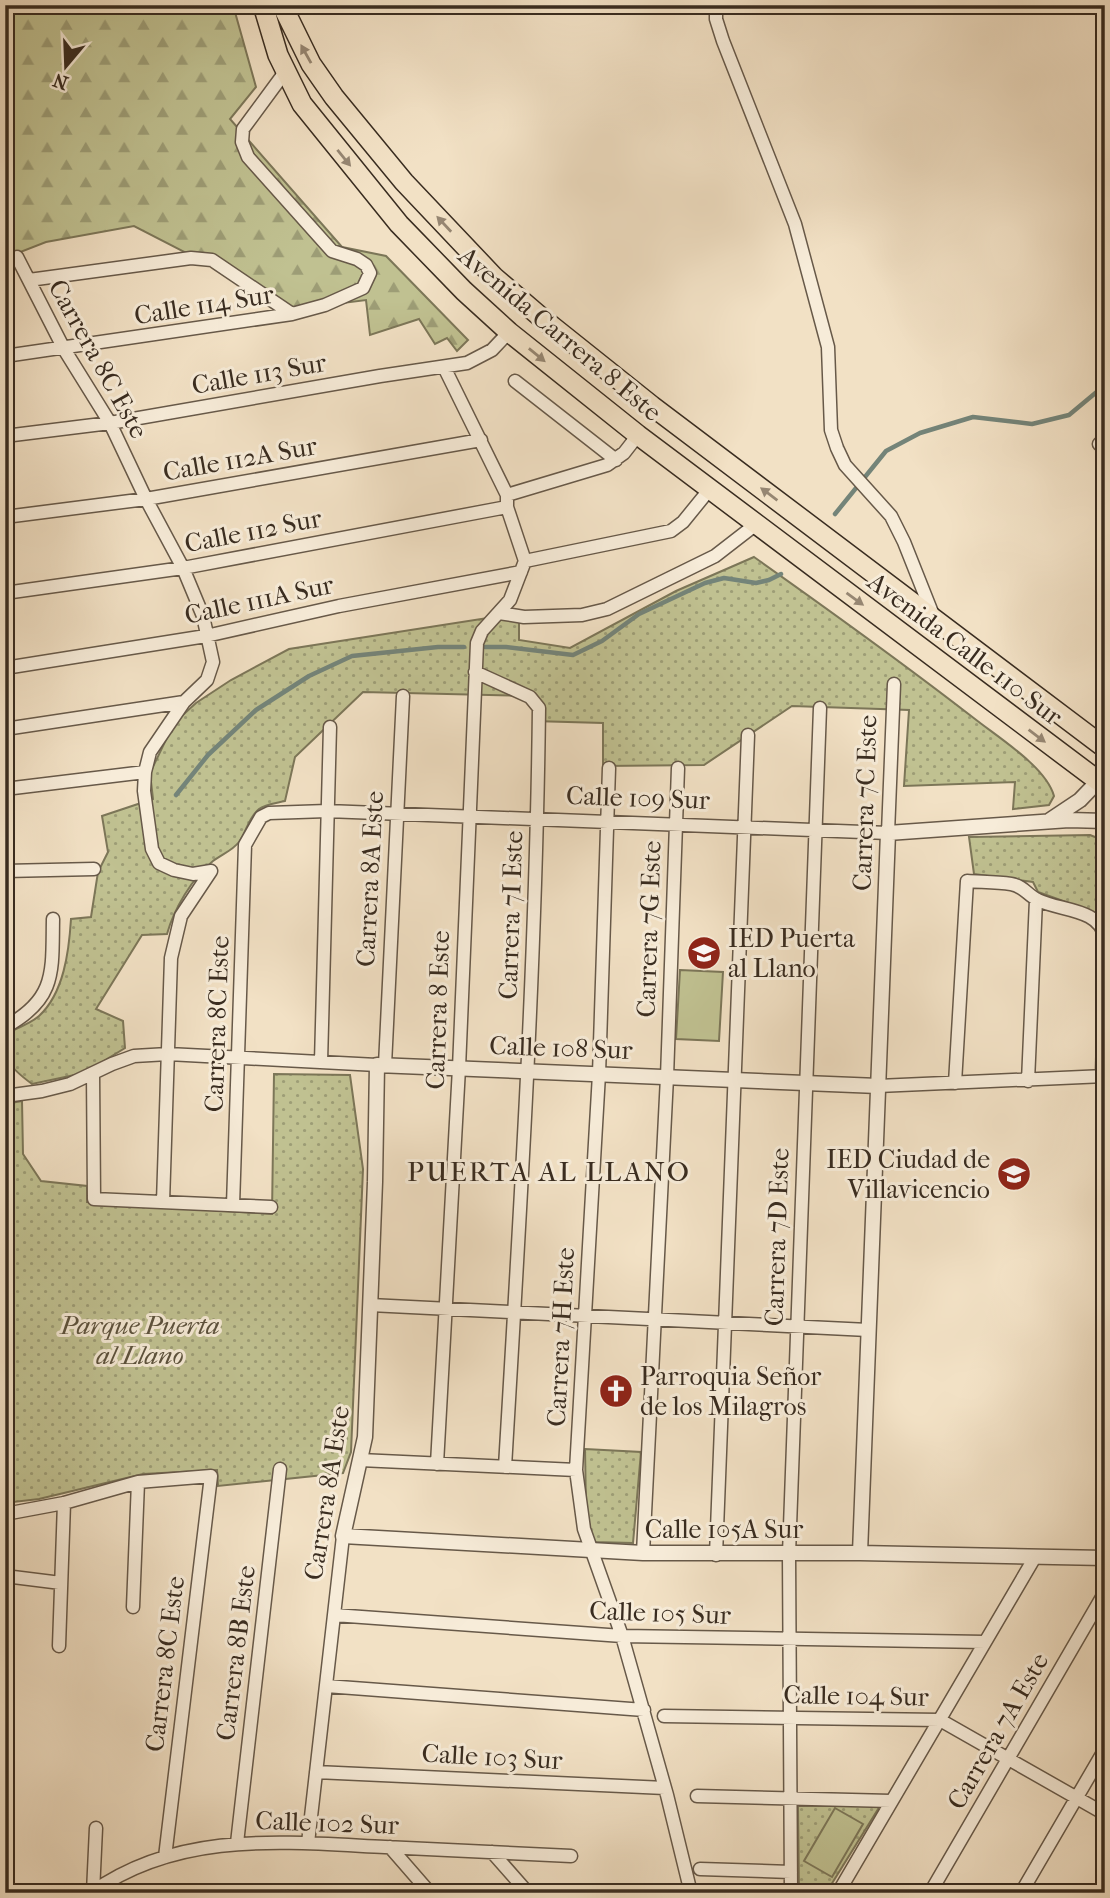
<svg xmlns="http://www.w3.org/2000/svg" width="1110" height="1898" font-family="'IM FELL French Canon',serif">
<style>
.grass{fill:url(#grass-dots);stroke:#7c7658;stroke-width:2}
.forest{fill:url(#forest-firs);stroke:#7c7658;stroke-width:2}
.garden{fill:#c0c191;stroke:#7c7658;stroke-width:2}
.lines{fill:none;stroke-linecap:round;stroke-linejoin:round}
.stream{stroke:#748479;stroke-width:4.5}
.minor-casing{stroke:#675949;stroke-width:15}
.tertiary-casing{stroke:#675949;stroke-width:17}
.trunk-casing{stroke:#392c20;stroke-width:22}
.minor{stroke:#f7ecd9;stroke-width:12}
.tertiary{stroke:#f7ecd9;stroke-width:14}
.trunk{stroke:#f2e1c5;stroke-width:19}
.oneway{fill:#968672}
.labels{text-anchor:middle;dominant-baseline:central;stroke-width:6;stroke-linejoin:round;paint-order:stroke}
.street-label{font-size:26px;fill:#392c20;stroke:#f7ecd9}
.poi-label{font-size:26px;fill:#392c20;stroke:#f7ecd9;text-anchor:start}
.park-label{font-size:26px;font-style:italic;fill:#5b513c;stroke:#f7ecd9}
.neighbourhood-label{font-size:28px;letter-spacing:2px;fill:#392c20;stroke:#f7ecd9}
</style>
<defs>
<pattern id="grass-dots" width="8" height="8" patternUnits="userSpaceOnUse" patternTransform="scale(1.75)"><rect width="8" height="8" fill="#c0c191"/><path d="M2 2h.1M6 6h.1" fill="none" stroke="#9d9d76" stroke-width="1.8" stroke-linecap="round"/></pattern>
<pattern id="forest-firs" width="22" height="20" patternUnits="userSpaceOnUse" patternTransform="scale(1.75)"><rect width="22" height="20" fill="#c0c191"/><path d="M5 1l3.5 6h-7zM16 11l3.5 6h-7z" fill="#9d9d76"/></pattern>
</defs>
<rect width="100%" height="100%" fill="#f2e1c5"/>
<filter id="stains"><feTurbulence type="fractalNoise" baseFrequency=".00286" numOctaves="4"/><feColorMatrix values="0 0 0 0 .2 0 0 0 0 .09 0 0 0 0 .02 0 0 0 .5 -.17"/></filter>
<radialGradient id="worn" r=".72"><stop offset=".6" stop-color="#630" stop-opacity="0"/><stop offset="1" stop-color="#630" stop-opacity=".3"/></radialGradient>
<path class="grass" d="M754,557C829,610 903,663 975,719C999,738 1046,767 1054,796L1049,805L1013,809L1015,782L904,786L909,710L792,706L704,765L603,766V723L533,721V696L363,692L295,757L285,801C277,803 265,804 259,809C248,818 247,831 239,842C232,851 222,854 213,861C192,878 174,909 167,934L142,935L96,1009L123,1021L125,1048L84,1073L32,1084C9,1067 5,1062 5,1034C15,1029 30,1024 39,1016C64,993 69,951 71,919L91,917L98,872L108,852L102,816L153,799L150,773L174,723L196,703L231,680L289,649L519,613V640L570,648L676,591Z
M1090,835L1105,841V916L1038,892L1033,882L974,874L969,837Z
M274,1074L350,1075L363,1169L351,1452L343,1473L218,1486L217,1470L143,1474L39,1499L5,1503V1104L22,1101L23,1154L41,1181L87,1186V1202L272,1214Z
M585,1449L641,1452L633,1543L593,1542L586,1508Z
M798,1806H880L826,1893H799Z"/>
<path class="forest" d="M5,5H233L256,87L230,119L342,247L386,256L468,340L457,351L447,338L435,344L419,319L370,335L366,300L295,309L134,226L46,242L5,258Z"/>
<path class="garden" d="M680,970L723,972L719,1041L676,1039Z
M835,1808L863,1824L832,1877L804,1861Z"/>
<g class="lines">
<path class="stream" d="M835,514L886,451L920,433L973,417L1032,424L1069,415L1105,385
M485,647H506L573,655L602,641L639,614L705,583L724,578L756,583L769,580L781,574
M176,795L208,755L256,710L309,676L352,656L438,647H464"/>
<g class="minor-casing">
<path id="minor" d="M716,5V19L723,41L795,224L828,347L831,430L837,448L845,465L891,516L904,542L933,615
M17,257L64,349L110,423L146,499L183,568L203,616L213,662L207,680L184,702L150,752L145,772L144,791L152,849L159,863L174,870L193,874L211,871
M29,280L191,258L212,260L292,314
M5,356L292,314L325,305L363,288L370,273L366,265L357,259L332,251L248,157L242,142L243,129L285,72
M515,381L616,460
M5,436L110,423L380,376L467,363L492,350L509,332
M1105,438L1099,444L1105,449
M507,495L607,465L624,453L638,435
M5,517L146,499L481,440
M525,561L671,531L683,522L709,490
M5,593L183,568L507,507
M499,613L524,617L582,615L607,609L715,556L755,525
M5,668L206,636L339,606L521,572
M475,672L530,697L539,708C536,961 520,1214 505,1467
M5,729L184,702
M609,768L599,1074L576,1470L584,1529L622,1636L667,1795L691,1893
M5,789L145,772
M5,871L94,869
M5,1027C57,999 52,971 53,919
M321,1062L330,727
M385,1065L403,696
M93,1073L94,1199L271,1207
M1102,1076L1105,961
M1028,1081L1036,900
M955,1083L967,881C981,882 997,882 1011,884C1024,886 1027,895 1038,900C1060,911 1099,908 1105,937
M878,1086L1105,1076
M5,1096L42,1091L70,1084L112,1064L134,1056L168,1054L377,1065
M163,1202L171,958L181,916L211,871
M233,1205L245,845L261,817L269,813L327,811L888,833L894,684
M370,1305L868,1330
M360,1460L576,1470
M437,1464L459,1068L477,643L482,631L510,600L525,561L507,507V495L444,367
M5,1514L64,1503L138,1482L211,1476L165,1857
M643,1553L667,1077L678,768
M716,1555L748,735
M5,1576L61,1583
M133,1607L138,1482
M334,1615L622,1636L985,1642
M59,1646L64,1503
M326,1686L644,1710
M664,1716L940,1720L1105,1814
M316,1772L665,1788
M697,1796L891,1801
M237,1843L280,1469
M308,1843L343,1536
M390,1847L430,1893
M492,1852L528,1893
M700,1869L791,1872
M93,1892L96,1828
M91,1893C179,1830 284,1842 385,1847C447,1850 509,1853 571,1856
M791,1893L789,1554L820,708
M838,1893L1035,1557
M930,1893L1105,1592
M1021,1893L1105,1749
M1102,1893L1105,1888"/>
</g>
<g class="tertiary-casing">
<path id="tertiary" d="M1050,820L1080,800L1104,775
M878,1086L377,1065L375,1182L365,1437L343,1536L643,1553H860L1105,1558
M860,1553L888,833L1069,820L1105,821"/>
</g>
<g class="trunk-casing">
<path id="trunk" d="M263,5L278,55L302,104L399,224L464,291L509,332L638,435L1105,786
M282,5L311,64L334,97L404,182L494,277L543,319L652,406L1105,748"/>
</g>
<use href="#minor" class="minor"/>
<use href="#tertiary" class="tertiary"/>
<use href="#trunk" class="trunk"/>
</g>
<defs><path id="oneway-solid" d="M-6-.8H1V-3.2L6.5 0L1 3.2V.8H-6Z" transform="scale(1.75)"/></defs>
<g class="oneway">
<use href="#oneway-solid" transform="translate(306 54) rotate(-119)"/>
<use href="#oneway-solid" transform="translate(344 158) rotate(51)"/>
<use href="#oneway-solid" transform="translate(444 224) rotate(-133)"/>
<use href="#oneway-solid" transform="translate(537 355) rotate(39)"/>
<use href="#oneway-solid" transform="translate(769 494) rotate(-143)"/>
<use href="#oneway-solid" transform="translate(855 599) rotate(36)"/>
<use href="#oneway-solid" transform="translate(1037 736) rotate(37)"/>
</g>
<defs>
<g id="school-disc" transform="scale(1.75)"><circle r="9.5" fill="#8f2418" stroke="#f7ecd9"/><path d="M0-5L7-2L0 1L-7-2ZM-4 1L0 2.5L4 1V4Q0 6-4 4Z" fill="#fff"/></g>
<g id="church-disc" transform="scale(1.75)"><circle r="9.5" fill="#8f2418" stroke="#f7ecd9"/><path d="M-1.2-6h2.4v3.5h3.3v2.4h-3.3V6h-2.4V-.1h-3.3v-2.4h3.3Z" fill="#fff"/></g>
</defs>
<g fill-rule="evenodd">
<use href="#school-disc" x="704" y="953"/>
<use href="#school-disc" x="1014" y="1174"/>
<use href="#church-disc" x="616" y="1391"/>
</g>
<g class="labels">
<g class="street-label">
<text transform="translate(204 305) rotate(-9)">Calle 114 Sur</text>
<text transform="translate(560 334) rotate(40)">Avenida Carrera 8 Este</text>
<text transform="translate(98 359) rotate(61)">Carrera 8C Este</text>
<text transform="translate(259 374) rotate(-10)">Calle 113 Sur</text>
<text transform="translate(240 459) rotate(-10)">Calle 112A Sur</text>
<text transform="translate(253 531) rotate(-11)">Calle 112 Sur</text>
<text transform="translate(259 600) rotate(-12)">Calle 111A Sur</text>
<text transform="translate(965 649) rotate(37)">Avenida Calle 110 Sur</text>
<text transform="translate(638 798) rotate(2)">Calle 109 Sur</text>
<text transform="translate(865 803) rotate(-88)">Carrera 7C Este</text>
<text transform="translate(370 879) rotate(-87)">Carrera 8A Este</text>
<text transform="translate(511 915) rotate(-88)">Carrera 7I Este</text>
<text transform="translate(649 929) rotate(-88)">Carrera 7G Este</text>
<text transform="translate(438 1010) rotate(-88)">Carrera 8 Este</text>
<text transform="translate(217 1024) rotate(-88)">Carrera 8C Este</text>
<text transform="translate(561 1048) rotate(2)">Calle 108 Sur</text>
<text transform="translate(777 1237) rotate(-88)">Carrera 7D Este</text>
<text transform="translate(561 1337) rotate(-87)">Carrera 7H Este</text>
<text transform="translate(327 1493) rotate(-81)">Carrera 8A Este</text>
<text x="724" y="1529">Calle 105A Sur</text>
<text transform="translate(660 1613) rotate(2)">Calle 105 Sur</text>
<text transform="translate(236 1653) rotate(-83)">Carrera 8B Este</text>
<text transform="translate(165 1664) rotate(-83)">Carrera 8C Este</text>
<text transform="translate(856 1696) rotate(1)">Calle 104 Sur</text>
<text transform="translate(998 1731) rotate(-60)">Carrera 7A Este</text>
<text transform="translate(492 1757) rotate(3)">Calle 103 Sur</text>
<text transform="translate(327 1823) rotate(2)">Calle 102 Sur</text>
</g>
<g class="poi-label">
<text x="728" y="938">IED Puerta<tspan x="728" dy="30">al Llano</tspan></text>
<text x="990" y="1159" text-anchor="end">IED Ciudad de<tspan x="990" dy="30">Villavicencio</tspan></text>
<text x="640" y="1376">Parroquia Señor<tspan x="640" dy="30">de los Milagros</tspan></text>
</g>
<g class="park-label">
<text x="140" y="1325">Parque Puerta<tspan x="140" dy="30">al Llano</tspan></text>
</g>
<g class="neighbourhood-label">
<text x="549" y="1171">PUERTA AL LLANO</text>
</g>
</g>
<rect width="1110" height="1898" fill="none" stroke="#f2e1c5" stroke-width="28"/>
<rect x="7" y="7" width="1096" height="1884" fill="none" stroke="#392c20" stroke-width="3.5"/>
<rect x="14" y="14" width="1082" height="1870" fill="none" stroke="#392c20" stroke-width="2"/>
<g transform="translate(66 66) rotate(199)" stroke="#f7ecd9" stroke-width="5" paint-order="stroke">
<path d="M0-5L12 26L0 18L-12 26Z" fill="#392c20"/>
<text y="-10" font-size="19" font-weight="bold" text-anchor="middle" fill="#392c20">N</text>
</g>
<rect width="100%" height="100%" filter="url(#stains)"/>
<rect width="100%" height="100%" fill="url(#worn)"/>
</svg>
